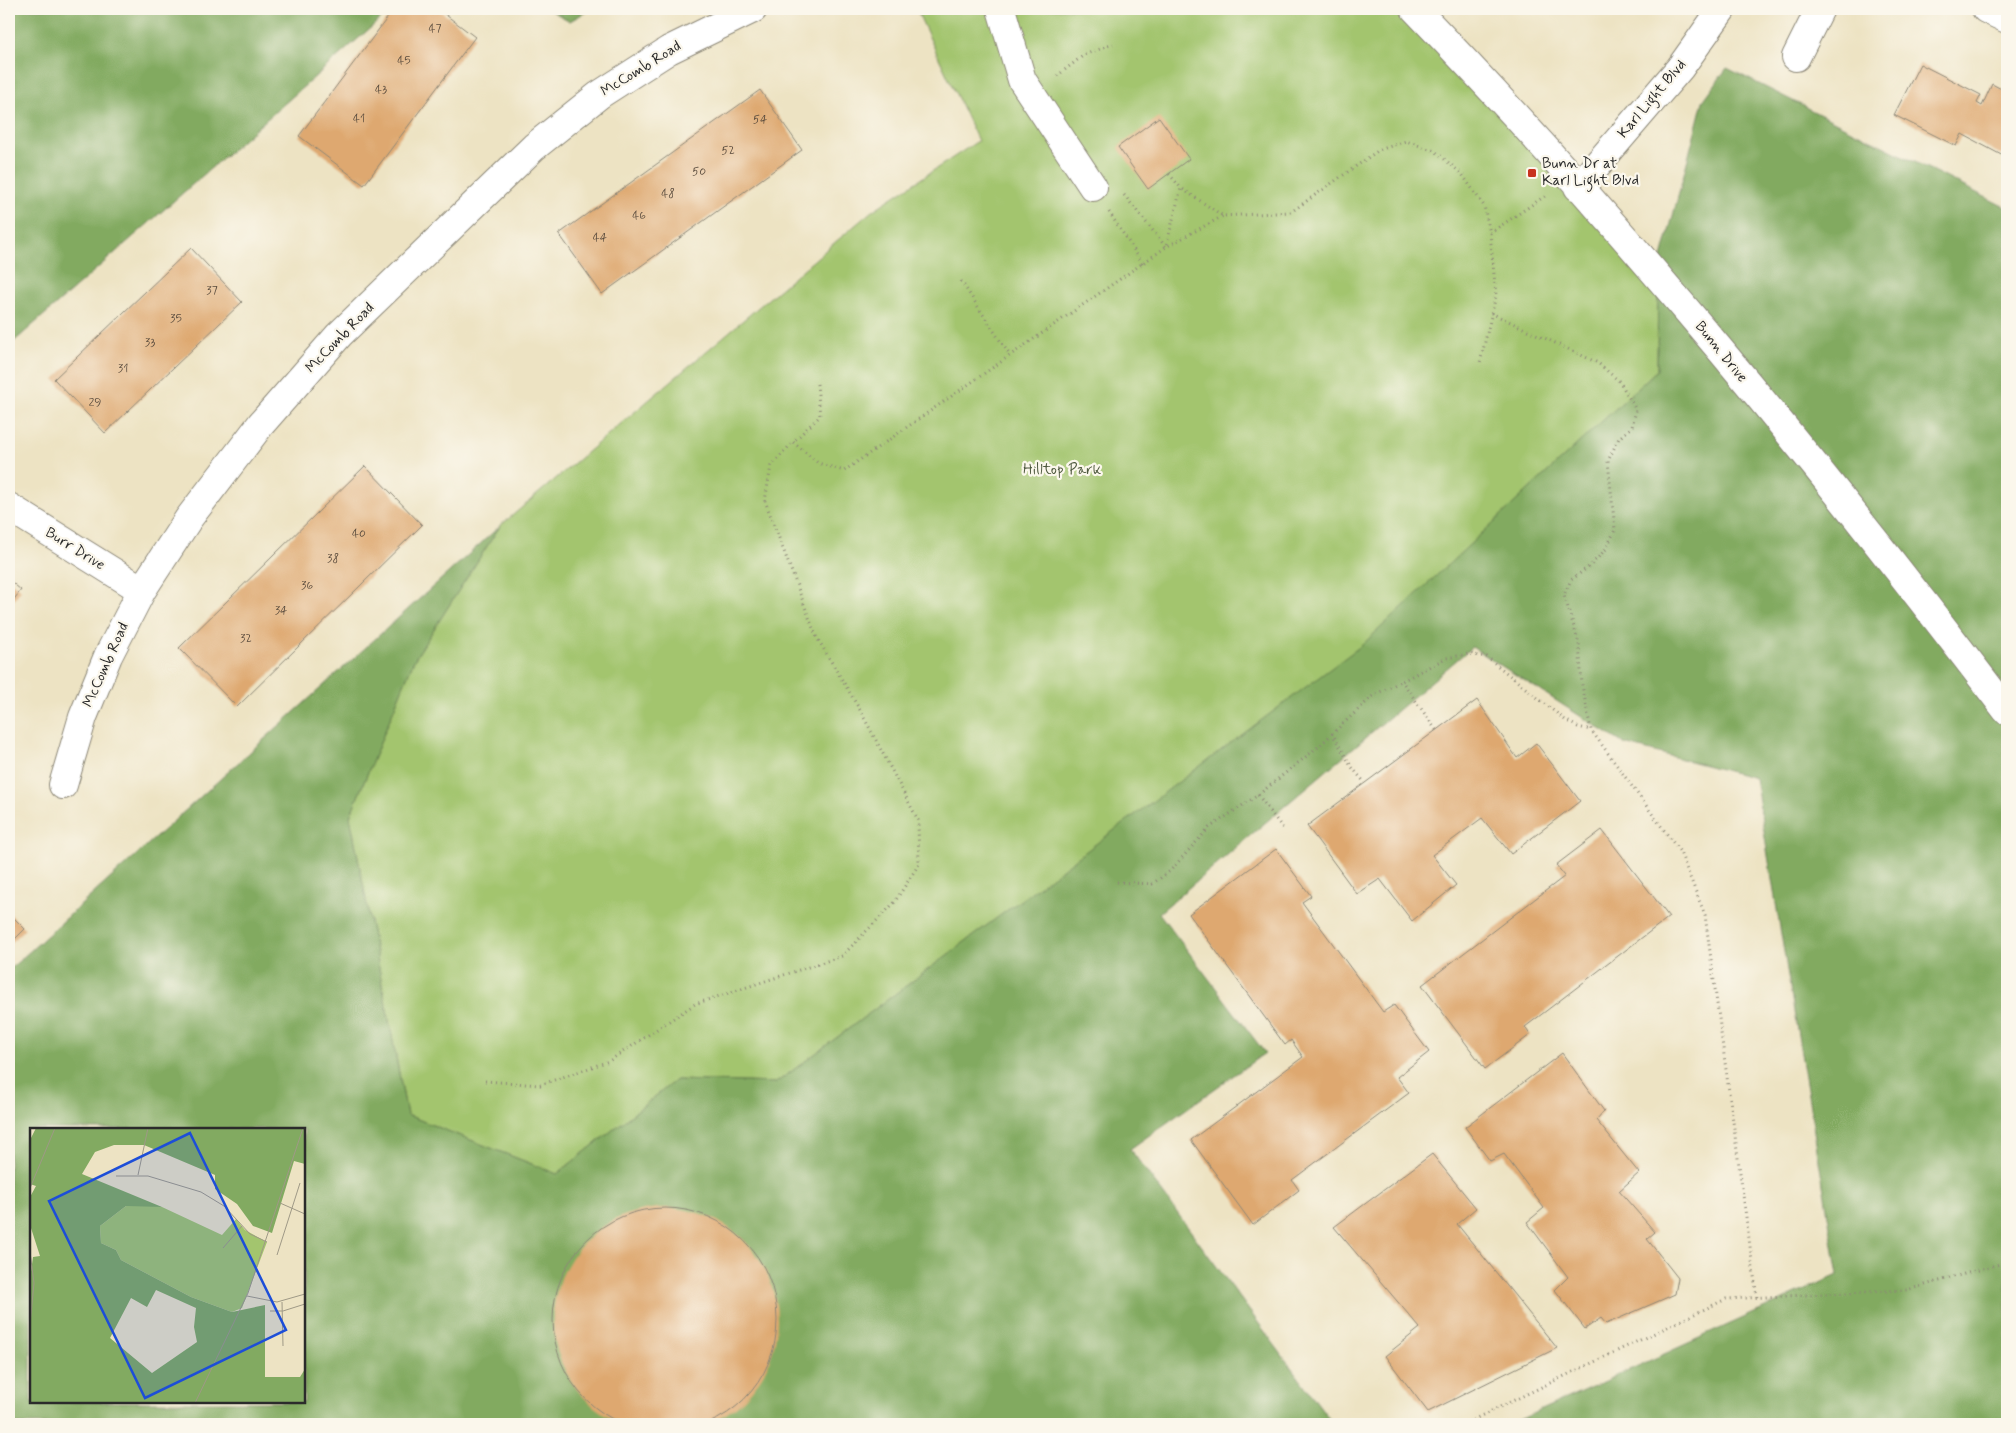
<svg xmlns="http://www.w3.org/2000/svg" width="2016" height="1433" font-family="Mynerve,sans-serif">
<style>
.green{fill:#a3c56e;stroke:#67784c}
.forest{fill:#82aa61;stroke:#566a46;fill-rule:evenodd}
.building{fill:#dea86f}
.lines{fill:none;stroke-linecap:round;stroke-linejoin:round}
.minor-casing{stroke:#8c8777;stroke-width:30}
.path{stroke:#8c8777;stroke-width:3;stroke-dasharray:1 4;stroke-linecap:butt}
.minor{stroke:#fff;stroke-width:28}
.poi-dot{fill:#c8321e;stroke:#fbf7ec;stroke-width:2}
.labels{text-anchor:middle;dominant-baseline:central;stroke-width:4.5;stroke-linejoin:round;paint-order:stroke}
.number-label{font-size:12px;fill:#584a3c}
.street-label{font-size:15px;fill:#2b2b2b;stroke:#fbf7ec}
.poi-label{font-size:15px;fill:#2b2b2b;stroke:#fbf7ec;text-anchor:start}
.park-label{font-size:15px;fill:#4f593f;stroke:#fbf7ec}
.inset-road{fill:none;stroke:#9f9986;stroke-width:1}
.view{fill:#1d4ed8;fill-opacity:0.15;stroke:#1d4ed8;stroke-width:2.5}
.inset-edge{fill:none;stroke:#2b2b2b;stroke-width:2.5}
</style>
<rect width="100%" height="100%" fill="#fbf7ec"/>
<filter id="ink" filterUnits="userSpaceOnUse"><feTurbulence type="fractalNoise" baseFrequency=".02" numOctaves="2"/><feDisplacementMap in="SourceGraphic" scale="10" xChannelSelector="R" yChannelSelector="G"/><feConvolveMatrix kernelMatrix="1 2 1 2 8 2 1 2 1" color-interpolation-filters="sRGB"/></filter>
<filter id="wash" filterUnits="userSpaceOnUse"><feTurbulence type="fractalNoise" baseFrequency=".0096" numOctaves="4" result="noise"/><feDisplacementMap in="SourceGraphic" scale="20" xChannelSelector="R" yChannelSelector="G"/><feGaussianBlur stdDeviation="1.12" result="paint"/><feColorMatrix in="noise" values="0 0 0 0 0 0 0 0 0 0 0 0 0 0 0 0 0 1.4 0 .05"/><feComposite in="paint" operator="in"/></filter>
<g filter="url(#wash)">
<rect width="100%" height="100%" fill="#ede3c3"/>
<path class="green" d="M916,9H1415L1658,273L1657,370L1363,645L776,1083L676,1080L557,1174L407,1115L350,816L414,660L500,526L872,211L978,141Z"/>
<path class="forest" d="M9,9H392L9,346Z
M548,9H591L570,21Z
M1727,68L2007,208V1424H1510L1838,1275L1755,778L1624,744L1472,647L1159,913L1265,1053L1130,1149L1333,1424H9V970L500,526L414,660L350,816L407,1115L557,1174L676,1080L776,1083L1362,645L1657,370L1658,273L1703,101ZM31,1129H304V1402H31Z"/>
<g id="blocks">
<path class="building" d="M394,9H438L475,37L364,185L299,136Z
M1920,64L1981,95L1977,103L1982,106L1992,84L2007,92V158L1962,134L1956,146L1894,115Z
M760,90L802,150L602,294L559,234Z
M1159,117L1189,159L1148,189L1118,147Z
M191,248L242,302L105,433L54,379Z
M365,466L422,525L237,707L179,648Z
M9,580L21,590L9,606Z
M1477,700L1517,758L1536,743L1580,801L1511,854L1482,818L1432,855L1456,885L1412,921L1380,879L1357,894L1307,826Z
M1602,830L1669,917L1525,1027L1530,1035L1485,1069L1422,985L1565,876L1556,865Z
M1276,849L1311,896L1302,902L1383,1012L1394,1005L1429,1052L1397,1077L1409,1093L1292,1180L1299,1190L1253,1225L1191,1140L1303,1057L1291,1040L1285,1045L1189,914Z
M9,913L25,929L9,945Z
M1562,1053L1604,1111L1596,1120L1639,1173L1619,1191L1655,1232L1647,1239L1678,1278L1675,1294L1606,1324L1601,1318L1585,1329L1555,1290L1568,1277L1527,1222L1544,1208L1504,1154L1490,1161L1465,1127Z
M1432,1154L1476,1208L1457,1224L1557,1348L1428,1412L1385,1356L1420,1328L1334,1227Z
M553 1320a112 112 0 1 1 224 0a112 112 0 1 1-224 0Z"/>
</g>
</g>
<g filter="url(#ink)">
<use href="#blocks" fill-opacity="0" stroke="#8c8777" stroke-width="1"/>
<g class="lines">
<g class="minor-casing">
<path id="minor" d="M1001,9L1022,80L1093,187
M1415,9C1628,229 1822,468 2007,711
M1986,9L2007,19
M1796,57L1820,9
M1578,187L1680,68L1722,9
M9,507L142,590
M63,785L83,717L108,656L142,590L189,518L261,424L339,335L534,147L599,95L669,50L753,9"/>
</g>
<path class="path" d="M1057,76L1084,55L1113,44
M1169,174L1181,188
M1124,195L1166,247L1223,216
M1109,212L1143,264
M1490,233L1545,196
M961,281L1009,354
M1491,313L1598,363L1620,382L1636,410L1632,427L1619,438L1608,461L1615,530L1606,549L1590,566L1571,580L1564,595L1579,643L1582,685L1591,730L1680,852L1705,915L1757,1298
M817,384L820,416L793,442L818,463L844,471L1166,247L1181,188L1223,216L1291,212L1379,150L1406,141L1435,151L1462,174L1484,206L1490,233L1496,295L1480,363
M1436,730L1402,681L1446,658L1469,654L1487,657L1565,720L1578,727L1591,730
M1332,733L1351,766L1365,783
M1258,795L1284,830
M1117,882L1152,884L1170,871L1209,828L1258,795L1318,747L1374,695L1402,681
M485,1081L540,1085L609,1061L695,1004L842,956L894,903L919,864L918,820L860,710L816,636L765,501L771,466L793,442
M1464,1424L1726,1299L1907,1290L2007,1262"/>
<use href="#minor" class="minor"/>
</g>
</g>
<rect class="poi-dot" x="1527" y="168" width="10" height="10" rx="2.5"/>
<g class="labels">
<g class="number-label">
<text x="435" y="29">47</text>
<text x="404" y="61">45</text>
<text x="381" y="90">43</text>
<text x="359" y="119">41</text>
<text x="760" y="120">54</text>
<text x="728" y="151">52</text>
<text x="699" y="172">50</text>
<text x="668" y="194">48</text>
<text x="639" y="216">46</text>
<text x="600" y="238">44</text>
<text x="212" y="291">37</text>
<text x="176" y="319">35</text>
<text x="150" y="343">33</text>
<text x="123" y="369">31</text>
<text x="95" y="403">29</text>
<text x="359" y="534">40</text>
<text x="333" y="559">38</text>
<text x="307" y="586">36</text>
<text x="281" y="611">34</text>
<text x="246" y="639">32</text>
</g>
<g class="street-label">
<text transform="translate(641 69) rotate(-32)">McComb Road</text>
<text transform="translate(1652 99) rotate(-50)">Karl Light Blvd</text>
<text transform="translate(340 338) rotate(-46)">McComb Road</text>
<text transform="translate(1721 352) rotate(51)">Bunn Drive</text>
<text transform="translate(75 549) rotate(32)">Burr Drive</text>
<text transform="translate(106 665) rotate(-66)">McComb Road</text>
</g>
<g class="poi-label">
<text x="1542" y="164">Bunn Dr at<tspan x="1542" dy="17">Karl Light Blvd</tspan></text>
</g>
<g class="park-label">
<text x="1062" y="470">Hilltop Park</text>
</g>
</g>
<g transform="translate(30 1128)">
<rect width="275" height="275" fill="#ede3c3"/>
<path d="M115,77L132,79L192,107L206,91L215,102L237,114L212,180L202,184L161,169L91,132L86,122L71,115L70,98L96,78Z" fill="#a3c56e"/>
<path d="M6,0H275V36L264,33L242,105L223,98L207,76L185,61V47L114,17H84L65,24L52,46L132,79L96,78L70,98L71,115L86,122L91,132L161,169L202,184L235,177V249H270L275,241V275H0V151L3,129L10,128L0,97V69L6,58L0,56V12ZM126,162L166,180L164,199L167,214L122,245L80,210L101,170L117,179Z" fill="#82aa61" fill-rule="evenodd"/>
<path class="inset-road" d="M108,47L118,0M86,48H118L171,64L194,78L220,106L237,114M0,60L25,0M250,75L275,86M193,120L212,98M0,124L4,155L0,196M247,127L270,55M217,168L247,174L275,166M252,174L253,218M240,183H253L275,176M165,275L218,165L273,0"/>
<path class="view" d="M160,5L256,202L115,270L19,73Z"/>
<rect width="275" height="275" class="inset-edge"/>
</g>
<rect width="2016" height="1433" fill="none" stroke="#fbf7ec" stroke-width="30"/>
</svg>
